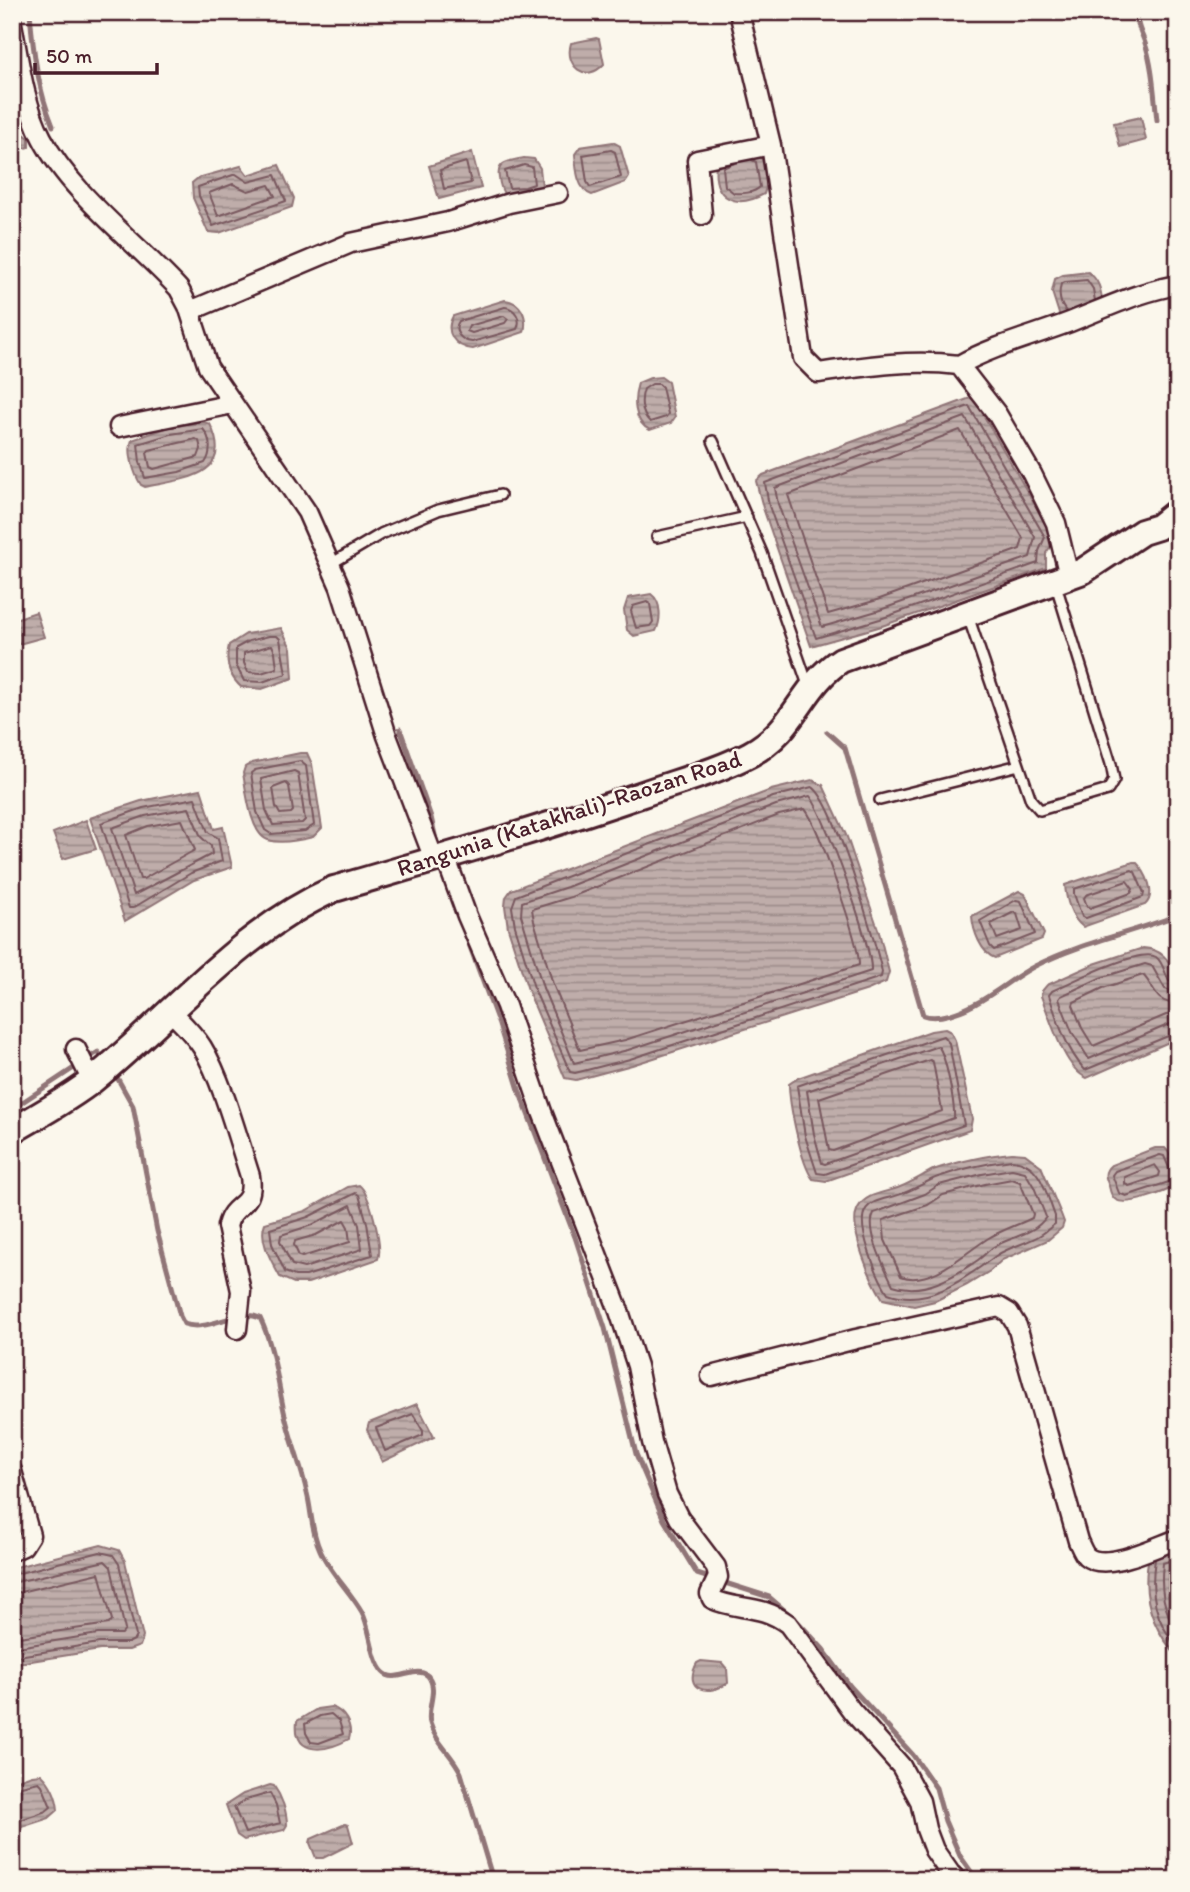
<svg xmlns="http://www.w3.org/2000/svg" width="1190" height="1892" font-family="Itim,sans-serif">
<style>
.water{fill:url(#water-rules);stroke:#907477;stroke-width:2}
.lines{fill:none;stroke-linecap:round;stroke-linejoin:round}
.shore{stroke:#79585e;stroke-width:2}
.stream{stroke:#907477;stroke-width:5}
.lane-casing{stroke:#4a1f2b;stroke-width:14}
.street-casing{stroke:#4a1f2b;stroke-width:23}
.secondary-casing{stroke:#4a1f2b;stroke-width:30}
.lane{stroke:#fbf7ec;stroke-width:9}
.street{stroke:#fbf7ec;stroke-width:18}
.secondary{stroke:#fbf7ec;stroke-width:24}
.labels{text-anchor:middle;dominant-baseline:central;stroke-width:5;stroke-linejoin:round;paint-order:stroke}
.street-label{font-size:24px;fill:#4a1f2b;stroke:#fbf7ec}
</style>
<defs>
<pattern id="water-rules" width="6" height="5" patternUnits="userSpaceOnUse" patternTransform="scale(1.75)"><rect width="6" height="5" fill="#bfadaa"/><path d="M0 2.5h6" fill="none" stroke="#9d8c8b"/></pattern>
</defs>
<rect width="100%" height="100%" fill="#fbf7ec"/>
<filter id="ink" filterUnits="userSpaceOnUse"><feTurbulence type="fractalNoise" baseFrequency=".0143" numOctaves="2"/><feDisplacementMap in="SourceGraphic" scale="14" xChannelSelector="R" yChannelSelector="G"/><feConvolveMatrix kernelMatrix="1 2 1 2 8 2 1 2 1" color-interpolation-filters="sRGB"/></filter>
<g filter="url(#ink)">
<path class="water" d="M596,38L599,39L604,64C586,84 564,66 571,43Z
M1141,117L1146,140L1120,147L1114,123Z
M24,134L29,138V147L12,151V136Z
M613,142L620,146L629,177L626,182L592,195C577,190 576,168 575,154L580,147Z
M472,152L481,188L439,199L429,166Z
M757,152C766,162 769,181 764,194C735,210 712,198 716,164Z
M524,158L534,159L540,168L542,186L540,189L505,195C501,190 500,186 499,178C496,161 510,161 524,158Z
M279,165L294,198L292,207L219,233L208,232L193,198L192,183L198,178L241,166L248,175Z
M1088,272C1100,280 1101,292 1103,305L1060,317L1052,292L1055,279L1063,275Z
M505,300C521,302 528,316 524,332L473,349C454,347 444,332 453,316Z
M661,377L668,382L675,417L671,423L650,430C633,422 633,399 638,383L650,378Z
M973,397L1055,540L1046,553V568L882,626L811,646L763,508L756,481L763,475Z
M204,422L210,424C236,477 182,479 145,487L141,485C134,474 127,452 132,440L169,427Z
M651,594C662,602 661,620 656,631L634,636L627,630L624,610L628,598Z
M36,612L44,637L19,644L12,620Z
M281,628L291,648L293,678L262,689L241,687C229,676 225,661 229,645L246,634Z
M300,753H307L312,764L322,828L313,837C301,840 280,844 268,840C250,834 246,789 243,773L245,767L252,763Z
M812,780L823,785L847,837L879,932L889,972L886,982L868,990L632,1065L576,1080L565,1078L529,993L508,928L505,906L506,897L511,890L771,790Z
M201,789L214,829L223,827L232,867L194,880L125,921L90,818L141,801Z
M86,820L96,849L63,859L53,833Z
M1133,862H1136C1146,872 1157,894 1145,905L1083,927C1071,918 1066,899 1065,885Z
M1019,891L1025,894L1044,934L1042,939L995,958C981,953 973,931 972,916Z
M1143,948C1185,950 1178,1007 1178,1038L1087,1078C1064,1069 1050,1018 1041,996L1042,991L1047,985L1094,964Z
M945,1029L951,1032L955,1040L972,1119L970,1130L826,1181L813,1179C801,1165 789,1103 789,1084L798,1078L931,1031Z
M1155,1148H1165C1174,1157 1180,1173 1176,1186C1165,1192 1127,1207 1116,1200C1111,1197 1110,1191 1109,1186C1105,1177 1103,1172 1111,1165Z
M1012,1153L1025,1154L1041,1166L1061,1214L1064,1222L1062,1228L1048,1240L1002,1260L990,1271L967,1285L935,1301L914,1306L883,1299C872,1282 847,1228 858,1208C866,1193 885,1193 900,1187C912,1182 923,1175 933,1170C956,1162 988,1155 1012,1153Z
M359,1185C370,1193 383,1246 378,1259L308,1283H294L280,1277C272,1262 258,1240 265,1223L305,1211L348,1187Z
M417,1404L434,1437L382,1462L367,1430L369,1423Z
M1178,1542V1657C1150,1627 1140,1593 1150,1552Z
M101,1545L119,1550L125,1561L143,1637L140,1646L129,1650H100L12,1664V1568Z
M701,1661L722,1663L727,1669L728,1683C709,1697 682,1690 697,1663Z
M331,1707C344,1711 353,1725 349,1739C328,1751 293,1758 297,1721L317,1709Z
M41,1774C51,1783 57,1797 58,1810L49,1818L12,1830V1782L32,1775Z
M270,1785L274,1786C282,1797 287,1812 287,1825L284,1830L244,1840L237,1835L226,1805L243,1794Z
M345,1824L348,1825L353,1843L323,1858H316L310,1843L311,1839Z"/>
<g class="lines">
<path class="shore" d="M611,150L615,152L621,177L590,187L587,182L583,155Z
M466,162L471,183L444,189L440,170Z
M734,163L723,168L725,186L734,193C742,194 754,193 760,187L756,162L752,160
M524,165L532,167L534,184L525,187L509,188L505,171Z
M236,174L248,182L275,175L286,201L213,226L199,196L198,187Z
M233,184L248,191L269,185L275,196L218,216L209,193Z
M505,307C515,308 522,319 517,329L472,342C461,341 452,331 459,321Z
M1067,312C1060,306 1058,294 1061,284L1065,282L1087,280L1093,289L1095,301
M504,316L508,319L505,323L472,333L467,331L469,326Z
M652,384H659L662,387L668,414L666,417L650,422C641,414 640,400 644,389Z
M969,406L1045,537L1039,551L1038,563L880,619L816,638L769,506L765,483Z
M965,417L1035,537L1030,557L877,611L822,627L778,504L775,488Z
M203,429C211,438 212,453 205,463L179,472L145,478L140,462L138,444L171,434Z
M960,430L1023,538L1020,549L874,601L828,614L788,495Z
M196,439L199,441L201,449L198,457L154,469L150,467L147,453L149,450Z
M647,602L650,604L653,622L650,626L636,628L631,611L633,606Z
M269,636H277L280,639L286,674L262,682L244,681L236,665V648L249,641Z
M272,645L275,652L277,668L261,673L248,672L244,663V653Z
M300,761L306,766L314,825L305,831L271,834L265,830L257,812L251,773L255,770Z
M294,771L298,773L305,820L302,823L273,825L266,810L261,779Z
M286,783L289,786L293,811L291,813L280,814L276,807L273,788Z
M812,787C833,797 876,943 882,972L881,977L630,1059L575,1073L570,1072L535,991L515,926L512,907L516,896L773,797Z
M810,796C825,815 873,948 871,971L628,1050L574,1063L543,988L521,915L522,902L567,887L776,805Z
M195,798L208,832L218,838L222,861L191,873L133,908H129L101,823L143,808Z
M189,808L201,837L211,846L212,854L134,895L112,828L145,816Z
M805,809C818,825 860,945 859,965L625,1040L580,1050L553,984L534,921L532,909L571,897L779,815Z
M182,820L195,850L143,879H140L126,835L148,826Z
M1132,870L1135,872L1144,893L1143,897L1086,918L1082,917L1074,894V889Z
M1127,881L1133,889L1131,893L1090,908L1087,906L1084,898L1086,895Z
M1016,900L1021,901L1035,934L994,950L990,946L980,921Z
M1014,912L1017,914L1022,930L997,939L991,924Z
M1178,984L1169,981C1165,974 1163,962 1156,957C1140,947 1069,983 1052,991L1049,995C1057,1020 1067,1051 1085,1070L1178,1032
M1178,993L1165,989L1152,966L1145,964L1100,978L1061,996L1059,999L1072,1032L1089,1059L1170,1024L1178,1023
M1178,1004C1153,1003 1156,988 1143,975L1103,988L1074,1002L1073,1005L1082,1028L1093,1046L1166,1015L1178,1013
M943,1036L949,1043L964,1125L825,1174L817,1173L805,1136L797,1086Z
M938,1046C946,1055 955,1105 954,1118L825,1164L822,1163L814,1134L807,1091Z
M930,1060L933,1062L942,1111L833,1151L829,1150L819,1098Z
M1012,1160C1041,1162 1046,1193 1055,1216V1224C1050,1227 1047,1231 1042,1234C1029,1243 1011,1246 997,1255C965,1278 929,1308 888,1293C878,1278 856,1227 865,1211C871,1199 888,1199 898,1195C913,1191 926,1181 938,1177C961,1169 987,1163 1012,1160Z
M1155,1165L1160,1172L1159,1176L1129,1186L1125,1184V1177Z
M1012,1169L1025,1172L1034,1187L1046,1217C1035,1234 1011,1237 995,1246C988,1250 984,1256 978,1260C953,1277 923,1296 893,1285C885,1268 865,1230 874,1213L925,1194L939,1185L982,1174Z
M1178,1172L1170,1170L1164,1156L1160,1155L1115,1171L1112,1175L1119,1193L1126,1196L1178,1179
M1012,1179L1020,1182L1033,1214L1032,1218C1018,1225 1001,1230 987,1239C965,1253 930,1287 901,1276L885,1240L883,1220L928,1205L943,1195L985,1184Z
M356,1193L359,1195L367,1223L372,1255L306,1276H295L285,1272L272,1244L270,1229L308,1217Z
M351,1205L359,1225L362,1249L304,1268L292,1265L280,1241L281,1235L312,1225Z
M344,1220L348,1227L350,1242L302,1257L299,1256L294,1245L295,1241L316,1235Z
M413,1414L423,1431V1435L385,1451L376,1428Z
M1178,1558L1163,1563C1160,1590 1163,1610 1178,1633
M1155,1559C1150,1592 1154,1622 1178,1647
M12,1575L100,1552L113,1555L119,1564L136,1636L134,1640L128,1643H99L12,1657
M12,1583L105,1561L111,1567L125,1630L122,1634H98L12,1648
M12,1594L99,1573L112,1620L109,1624L12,1638
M331,1714L339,1721L343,1734L319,1743L311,1742L306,1733L305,1724L320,1716Z
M12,1788L39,1782L42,1785L51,1807L46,1811L12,1823
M270,1793L276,1805L280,1823L245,1833L234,1807L246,1800Z"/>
<path class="stream" d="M30,12C33,51 38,90 53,126
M1136,12C1137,27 1141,31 1145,43C1153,67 1154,94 1157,120
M400,729L431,817L438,849
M827,732L845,748L923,1015C938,1021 962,1011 975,1004C996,993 1014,977 1035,966C1080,943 1131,933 1178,915
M463,928L499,1025L520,1093L575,1237L605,1328L636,1454L664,1520L697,1574L769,1597L798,1622L823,1649L850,1686L913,1755L936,1788L945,1821L960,1856L972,1873L982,1880
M114,1072L133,1106L157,1231L180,1316L184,1324C209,1333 236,1307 260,1318C274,1347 277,1379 284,1411C290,1439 301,1465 307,1493C312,1513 311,1531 320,1550C330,1573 350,1591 362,1612C371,1629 371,1659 383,1672C395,1685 417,1664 428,1676C439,1690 426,1708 430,1723C435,1742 453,1755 461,1773L493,1880
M12,1109L98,1052L106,1062"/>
<g class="lane-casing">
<path id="lane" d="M713,441L762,553L808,685
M657,537L747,517
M329,565L381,534L438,510L500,495
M968,616L1031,800L1040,810L1108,790L1114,780L1111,764L1055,582
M880,800L1019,765"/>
</g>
<g class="street-casing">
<path id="street" d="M739,12L771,145L803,358L818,373C866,366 911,359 959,365L997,414L1032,474L1056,523L1069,576
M12,24C19,61 24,104 42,138C71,194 137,243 179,289L188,306L208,367L307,512L340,587L387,736L434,859
M702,215L697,160L771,145
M190,311L351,243L448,222L509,203L558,193
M959,365C993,346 1033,336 1070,322C1106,308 1140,291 1178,285
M119,427L233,404
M445,856L467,916L506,1006L542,1112L619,1311L637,1366L652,1442L667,1494L679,1518L716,1567L718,1577L710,1594L712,1599C737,1611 760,1603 788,1624L852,1711L901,1766L920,1801L926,1829L934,1850L950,1873L957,1880
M169,1010C181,1022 193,1033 202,1047C222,1079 238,1139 250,1176C255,1210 233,1200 227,1226L241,1291L237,1329
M76,1049L92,1081
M711,1376L856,1339L999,1307L1009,1313L1017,1326L1078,1541C1080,1545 1083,1553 1086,1556C1105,1573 1157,1546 1178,1539
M12,1471L30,1535L23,1546L12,1551"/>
</g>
<g class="secondary-casing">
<path id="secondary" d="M12,1131C39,1115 69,1099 93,1080C173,1015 238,932 334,889C436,859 539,830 640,795C676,782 716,772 750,754C796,730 801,686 841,660L1083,571L1142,532L1158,527L1178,511"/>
</g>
<use href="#lane" class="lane"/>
<use href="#street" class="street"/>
<use href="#secondary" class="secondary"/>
</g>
</g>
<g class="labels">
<g class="street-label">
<text transform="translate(569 813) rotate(-18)">Rangunia (Katakhali)-Raozan Road</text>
</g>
</g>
<rect width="1190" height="1892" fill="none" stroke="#fbf7ec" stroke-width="42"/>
<rect x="21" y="21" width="1148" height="1850" fill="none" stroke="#4a1f2b" stroke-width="2.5" filter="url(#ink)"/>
<path d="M35 63v10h122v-10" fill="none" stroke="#4a1f2b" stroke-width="3.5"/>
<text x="46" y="63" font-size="21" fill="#4a1f2b" stroke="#fbf7ec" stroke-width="5" paint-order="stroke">50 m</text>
</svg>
